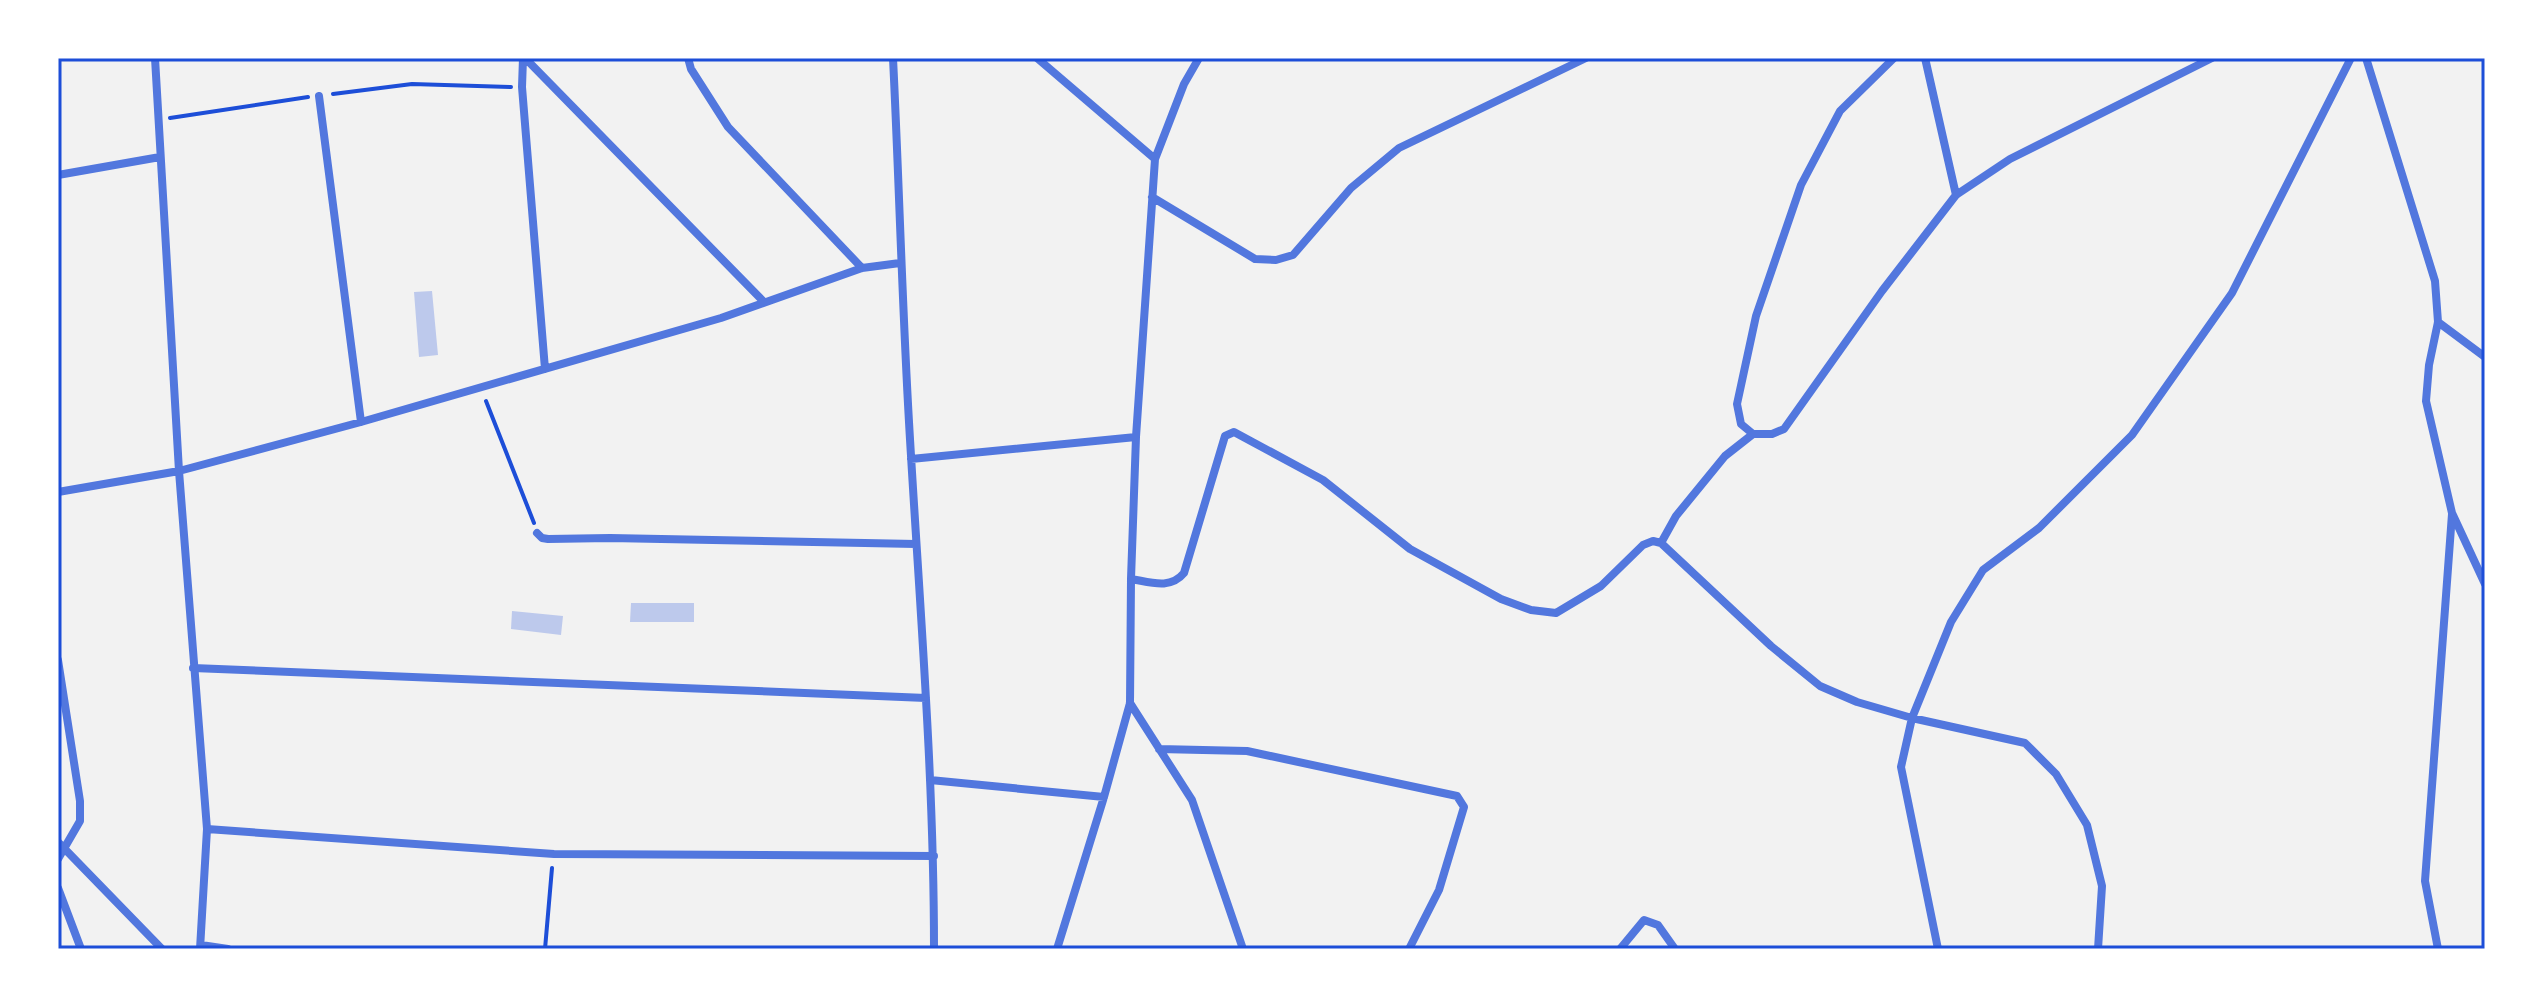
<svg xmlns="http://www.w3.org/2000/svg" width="2543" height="1007" font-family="'Roboto Condensed',sans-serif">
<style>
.building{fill:#bdc9ec}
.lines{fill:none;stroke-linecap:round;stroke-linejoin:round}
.path{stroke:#1d4ed8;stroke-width:4}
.minor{stroke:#5277de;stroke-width:8}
.neatline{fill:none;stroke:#1d4ed8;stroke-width:3}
</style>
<rect width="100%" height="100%" fill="#f2f2f2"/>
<path class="building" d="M432,291L438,355L419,357L414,292Z
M631,603H694V622H630Z
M512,611L563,616L561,635L511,629Z"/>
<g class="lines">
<path class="path" d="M333,94L412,84L511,87
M170,118L308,97
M486,401L534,523
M545,949L552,868"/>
<path class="minor" d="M155,58L179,471L207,829L200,949
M523,58L522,87L545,369
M525,58L764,302
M688,58L691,69L728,127L862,268
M893,58C899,179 902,301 909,422C919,597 934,773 934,949
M1037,58L1155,159
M1925,58L1956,195
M2366,58L2435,281L2438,322L2429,365L2426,401L2452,513L2485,584
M319,96L361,422
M58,175L160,157
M1152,197L1255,259L1276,260L1293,255L1351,188L1399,148L1586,58
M2438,322L2485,357
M1753,434L1741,424L1737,404L1756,316L1801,185L1840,111L1894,58
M911,459L1136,437
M58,492L179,471L361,422L721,318L862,268L900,263
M537,533L542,538L548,539L610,538L916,544
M1661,543L1676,516L1725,456L1753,434H1772L1784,429L1882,291L1956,195L2010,159L2212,58
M1131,579C1150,582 1170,590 1184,573L1225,436L1234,432L1323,480L1410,549L1501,599L1531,610L1556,613L1601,586L1643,545L1653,541L1661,543L1771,646L1820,686L1857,702L1912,718L2025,743L2056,774L2087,825L2102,886L2098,949
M58,660L80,801V821L58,859
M193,668L926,698
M1130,703L1192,800L1243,949
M1159,749L1247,751L1457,796L1464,807L1439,890L1409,949
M930,780L1104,797
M207,829L554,854L934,856
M58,842L162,949
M58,888L81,949
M201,945L228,949
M1057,949L1104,797L1130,703L1131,579L1136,437L1155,159L1184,84L1199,58
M1620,949L1644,920L1658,925L1675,949
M1938,949L1901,767L1912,718L1951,622L1983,570L2039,528L2132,435L2232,293L2351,58
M2438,949L2425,881L2452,514"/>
</g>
<rect width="2543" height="1007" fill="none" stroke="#ffffff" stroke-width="120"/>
<rect x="60" y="60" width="2423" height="887" class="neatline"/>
</svg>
